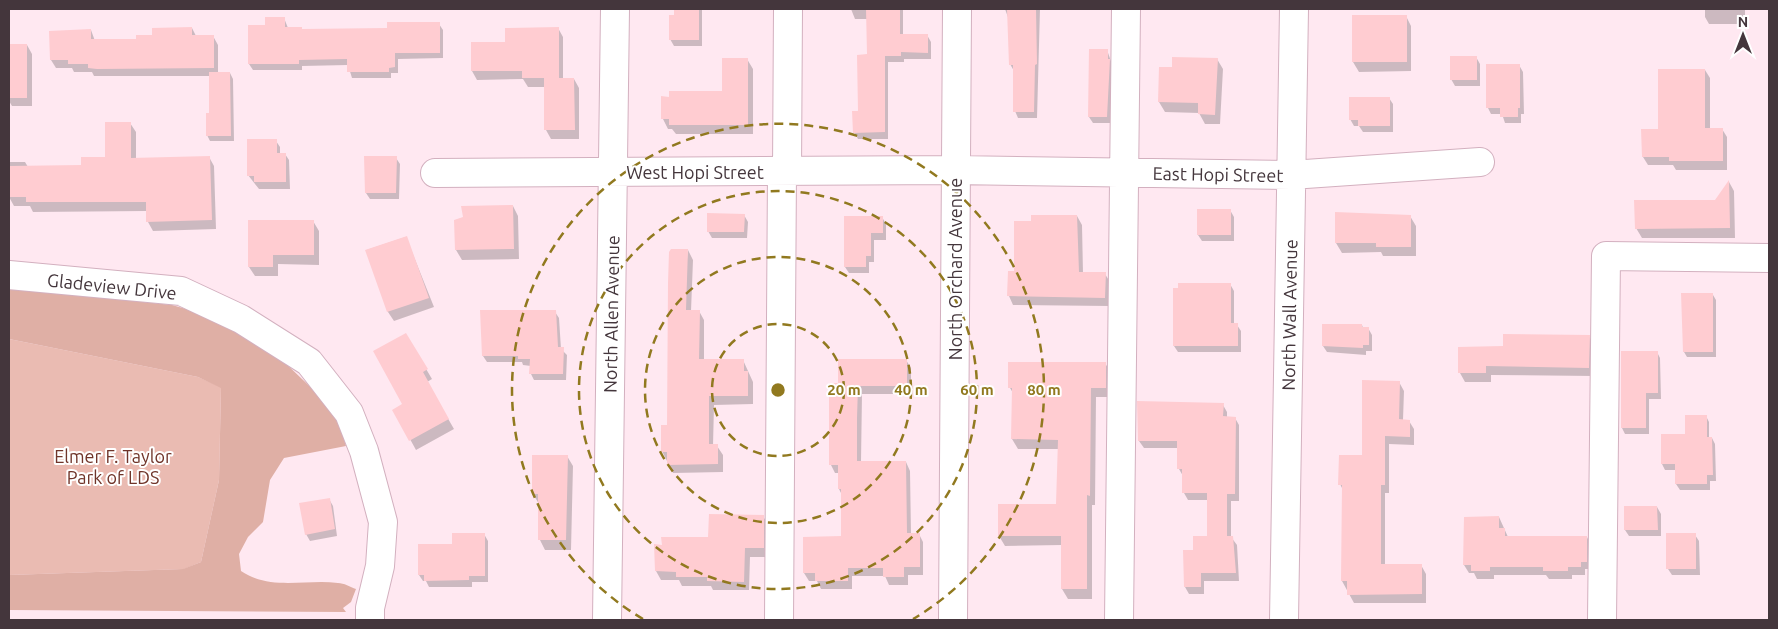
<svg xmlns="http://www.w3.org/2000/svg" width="1778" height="629" font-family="Ubuntu,sans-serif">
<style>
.green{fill:#eabbb2}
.forest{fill:#dfafa5}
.shadow{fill:#0003}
.building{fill:#ffccd1}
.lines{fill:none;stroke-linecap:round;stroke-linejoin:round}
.minor-casing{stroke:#d3b0bf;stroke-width:30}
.minor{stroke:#fff;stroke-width:28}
.ring{fill:none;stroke:#91791f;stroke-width:2.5;stroke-dasharray:9 6}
.labels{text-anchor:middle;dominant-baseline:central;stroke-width:4;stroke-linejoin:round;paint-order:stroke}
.street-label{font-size:18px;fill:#44363c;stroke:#fff}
.park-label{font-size:18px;fill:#703429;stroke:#fff}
.centre{fill:#91791f;stroke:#fff;stroke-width:2.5}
.ring-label{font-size:15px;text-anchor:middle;font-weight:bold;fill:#91791f;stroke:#fff;stroke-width:4;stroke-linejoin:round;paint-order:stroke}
</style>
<rect width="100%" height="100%" fill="#ffe8f1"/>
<path class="green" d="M9,339L198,377L221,387L219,480L201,562L184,569L9,575Z"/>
<path class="forest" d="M9,288L172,305L228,321L280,358L324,400L337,417L346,446L284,458L270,480L263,522L248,537L239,554L241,571C270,591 305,579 338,583C344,583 350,587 356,589L351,602L343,608L346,612L9,610V575L183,569L201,562L219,480L221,388L198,377L9,339Z"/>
<path class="shadow" d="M675,9H702V46H674L670,39Z
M851,9H903V35H927L931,42V59H904V62H888V139H858L854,132L868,56L867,19H855Z
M1005,9H1040L1037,118H1018L1015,111L1014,71L1010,64L1009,20Z
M1705,9H1745V24H1709L1705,17Z
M1406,16L1411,26V71L1359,72L1353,62Z
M284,18L288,28L303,30L388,29L439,24L443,30V58L398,59V73H391V78H352L348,65L302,66V70H253L249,64V26H266Z
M192,28L196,36H213L218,45V73H230L233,79L234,141H210L207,135L210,114V76H94L92,72H74L72,68H56L51,60L91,30L95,41H138Z
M558,28L563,37V79H574L579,88V139H551L546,130L545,87H528L523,79L477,80L472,71L506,43Z
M9,45H27L32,54V106H12L9,101Z
M1107,50L1113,67L1112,121L1111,123H1093L1089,117Z
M1476,57L1480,64V86H1455L1451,79Z
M747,59L753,69V134H676L672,129H668L663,119V98L723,93Z
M1217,59L1223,69L1220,124H1205L1199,113L1165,112L1159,102L1173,69Z
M1519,65L1523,72L1524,114H1521V123H1505L1502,114H1491L1488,108Z
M1705,70L1710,78V129H1722L1727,137V170H1676L1673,165H1648L1643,157L1659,131Z
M1389,98L1393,104V132H1363L1359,126H1354L1350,119Z
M130,123L136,132V159L209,157L214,166L216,229L153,231L148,222L147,211L33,212L30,206H14L9,197V162H25L28,167L82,166L106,159Z
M276,141L280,147V154H285L289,160L290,189H259L248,175Z
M396,158L400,164L399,199H370L366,193Z
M1729,182L1734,191L1735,238H1642L1636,228L1715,201Z
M513,206L518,216L519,259L462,260L456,250Z
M1230,210L1234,217V241H1202L1198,235Z
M744,215L748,222L747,238H712L708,231Z
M1077,216L1082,225L1083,273L1105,274L1110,282L1109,306L1013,305L1009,296V273H1015L1032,222Z
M1410,216L1416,226V256H1383L1381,252L1342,253L1336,243Z
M882,217L886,224V240H874V262H869V273H849L845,267Z
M313,221L319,231V265L278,264V276H255L249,267Z
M406,237L434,307L394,321L388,312L367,250Z
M688,250L693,260L691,311H699L704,320V361L743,360L753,382V404L714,405L713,446H717L723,455V472L673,473L662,451L668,427Z
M1230,284L1234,291V325H1237L1241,331V352H1178L1174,346Z
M1713,295L1716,300V357H1687L1684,352Z
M555,312L559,318L561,349L567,355L566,380H534L531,374V366L523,365L522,362H487L483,356Z
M1362,325L1363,328H1368L1372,335V351H1366V355L1327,352L1323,346Z
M406,335L432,379L427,382L454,429L416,450L394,410L404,405Z
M1589,336L1594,345V376L1491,375V382H1465L1460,373L1505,348Z
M1657,352L1660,358L1661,399H1649V434H1625L1622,428Z
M906,360L911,368V394H862L861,462H906L910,471L911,534H919L923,542V575H908V585H889L885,576H852V589H821L817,581H809L804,573L842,538V495L839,489V473H835L831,465L839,385Z
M1105,363L1111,373V397H1096L1095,505H1092V599H1068L1062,589V545L1005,546L999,536L1058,506L1059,449H1018L1012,439L1013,393L1010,388Z
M1399,382L1404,391L1403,420L1409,421L1414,429V445L1389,444V493H1385V565H1421L1426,574V603H1354L1342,581L1343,490L1340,484L1363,456Z
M1223,405L1227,412V418H1235L1239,425V501H1231V537L1237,545L1239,581H1204V594H1189L1185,587L1194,552L1209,537V500H1188L1184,493L1183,476L1179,469V448H1144L1139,441Z
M1706,416L1709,422V438H1712L1715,444L1716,481H1710V490H1680L1676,484V470H1665L1662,464Z
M567,456L573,466L571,550H545L540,540L539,504L533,494Z
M329,499L333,506L337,536L310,541L306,534Z
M1657,507L1661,514V536H1629L1625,530Z
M763,516L768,525V557H750L749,590H713L711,586H682L679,580H661L656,571L663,546L709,539Z
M1499,517L1508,537H1587L1591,546V569H1585V575H1572V579H1549L1546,575H1494V579H1477L1474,573H1469L1464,565Z
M484,534L488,541V582H472V587H429L426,581H423L419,575L453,545Z
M1695,535L1699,541L1700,575H1672L1668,569Z"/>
<path class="building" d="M674,9H699V40H669V15H674Z
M866,9H900V34H928V53L901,52V56H885V132L853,133L852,111H858L857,55L867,54Z
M1007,9H1036L1037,64L1035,65L1034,112H1013V65H1009Z
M1352,15H1407V62H1352Z
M265,17H285V27H302V29L387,28V22H440V53H395V67L389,68V72H347V59L299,60V64H248V25H265Z
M192,27V35H214V68L97,69L88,68V64H68V60H50L49,31L91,29V39H136V35H152V28Z
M559,27V78H574L575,130H544V78H522V71H471V42H505V28Z
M9,44H27V98H9Z
M1089,49H1108V59H1110L1107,117H1088Z
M1450,56H1477V80H1450Z
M1172,57L1218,58L1215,115L1198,114V103L1158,102L1159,67H1172Z
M722,58H748V125H669V119H661V96L669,97V91H722Z
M1486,64H1520V108H1518V117H1500V108H1486Z
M1658,69H1705V128H1723V161H1669V157H1642L1641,129H1658Z
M209,72H230L231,136H206V113H209Z
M1349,97H1390V126H1358V120H1349Z
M105,122H131V158L210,156L212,220L146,222V202H26V197H9V166L81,165V157H105Z
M247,139H277V153H286V182H254V176H247Z
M364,156H397L396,193H365Z
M1729,180L1730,228L1635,229L1634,200H1715Z
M513,205L514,249L455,250L454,220L463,217L461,206Z
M1197,209H1231V235H1197Z
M1335,212L1411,215V247H1376V243H1335Z
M707,213L745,214L744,232H707Z
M1031,215H1077L1079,272H1106L1105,298L1007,296L1008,271H1014V221H1031Z
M844,216H883V233H871V256H866V267H844Z
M248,220H314V255H273V267H248Z
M407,236L429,298L387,312L365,250Z
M671,249H688L686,310H700L699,359H744V371H748V396H709V444H718V464L667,465V452H661V425H667L668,283L669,252Z
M1178,283H1231V323H1238V346H1173V288H1178Z
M1681,293H1713V352H1683Z
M480,310H556L558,347H564L563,374H529L530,359H518V356H482Z
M1322,324H1362V327H1369V345H1363V348L1322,346Z
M406,333L428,369L423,372L449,419L409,441L392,410L402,404L373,351Z
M1503,334L1590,335L1589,368L1486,366V373H1458V347L1503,346Z
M1621,351H1658V393H1646V428H1621Z
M838,359H907V386H858L857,418V461H906L907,533H920V567H904V577H883V568H848V581H815V573H803V537L841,536V489H838V465H829V383H838Z
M1008,362H1106V388H1091L1090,496L1087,495V589H1061V536H998V504H1056L1058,440L1011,439L1012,388H1008Z
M1362,380L1400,381L1399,419L1410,420V437L1385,436V485H1381V564H1422V594L1347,595V581H1341L1342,485H1338L1339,455H1362Z
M1137,401L1224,403L1223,416L1236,417L1235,494H1227V536H1233L1236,573H1201V587H1184L1183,550H1193V536H1207V493H1182V469H1177V441H1138Z
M1685,415H1707V437H1712L1713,475H1707V484H1675V464H1661V434H1685Z
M532,455H568L566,540H538V494H532Z
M330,498L335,529L305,535L299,503Z
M1624,506H1657L1658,530H1624Z
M709,514L764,515V548H745L744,582L707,581V577H676V572L655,571L654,544L662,545L661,537H708Z
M1499,516V528H1505V536H1587V562H1581V567H1568V571H1543V567H1490V571H1471V565H1463L1464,517Z
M452,533H485V576H469V580L424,581V575H418V544H452Z
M1666,533H1696V569H1666Z"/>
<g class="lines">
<g class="minor-casing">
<path id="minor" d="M787,171L788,9
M435,173L955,170L1291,175L1480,162
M9,275L181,291L241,319L309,362L349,413L364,451L383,522L380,566L370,608V620
M607,620L615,9
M779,620L782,171
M953,620L957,9
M1119,620L1126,9
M1284,620L1294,9
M1602,620L1606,256L1769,258"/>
</g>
<use href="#minor" class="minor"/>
</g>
<g class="ring">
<circle cx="778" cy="390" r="66"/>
<circle cx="778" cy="390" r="133"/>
<circle cx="778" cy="390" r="199"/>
<path d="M643 619A266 266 0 1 1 913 619"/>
</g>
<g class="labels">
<g class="street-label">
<text x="695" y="172">West Hopi Street</text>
<text transform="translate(1218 174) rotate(1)">East Hopi Street</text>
<text transform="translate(955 269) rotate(-90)">North Orchard Avenue</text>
<text transform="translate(112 286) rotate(6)">Gladeview Drive</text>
<text transform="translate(611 314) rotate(-89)">North Allen Avenue</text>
<text transform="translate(1289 315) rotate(-89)">North Wall Avenue</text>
</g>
<g class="park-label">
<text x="113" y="456">Elmer F. Taylor<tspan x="113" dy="21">Park of LDS</tspan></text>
</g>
</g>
<circle cx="778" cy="390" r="8" class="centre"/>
<g class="ring-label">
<text x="844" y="395">20 m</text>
<text x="911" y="395">40 m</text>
<text x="977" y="395">60 m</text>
<text x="1044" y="395">80 m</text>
</g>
<rect width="1778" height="629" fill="none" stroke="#44363c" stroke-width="20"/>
<g transform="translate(1743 35)" stroke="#ffffff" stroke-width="4" paint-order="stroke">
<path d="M0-4L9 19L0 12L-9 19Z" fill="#44363c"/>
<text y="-8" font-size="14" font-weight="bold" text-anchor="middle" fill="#44363c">N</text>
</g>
</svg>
